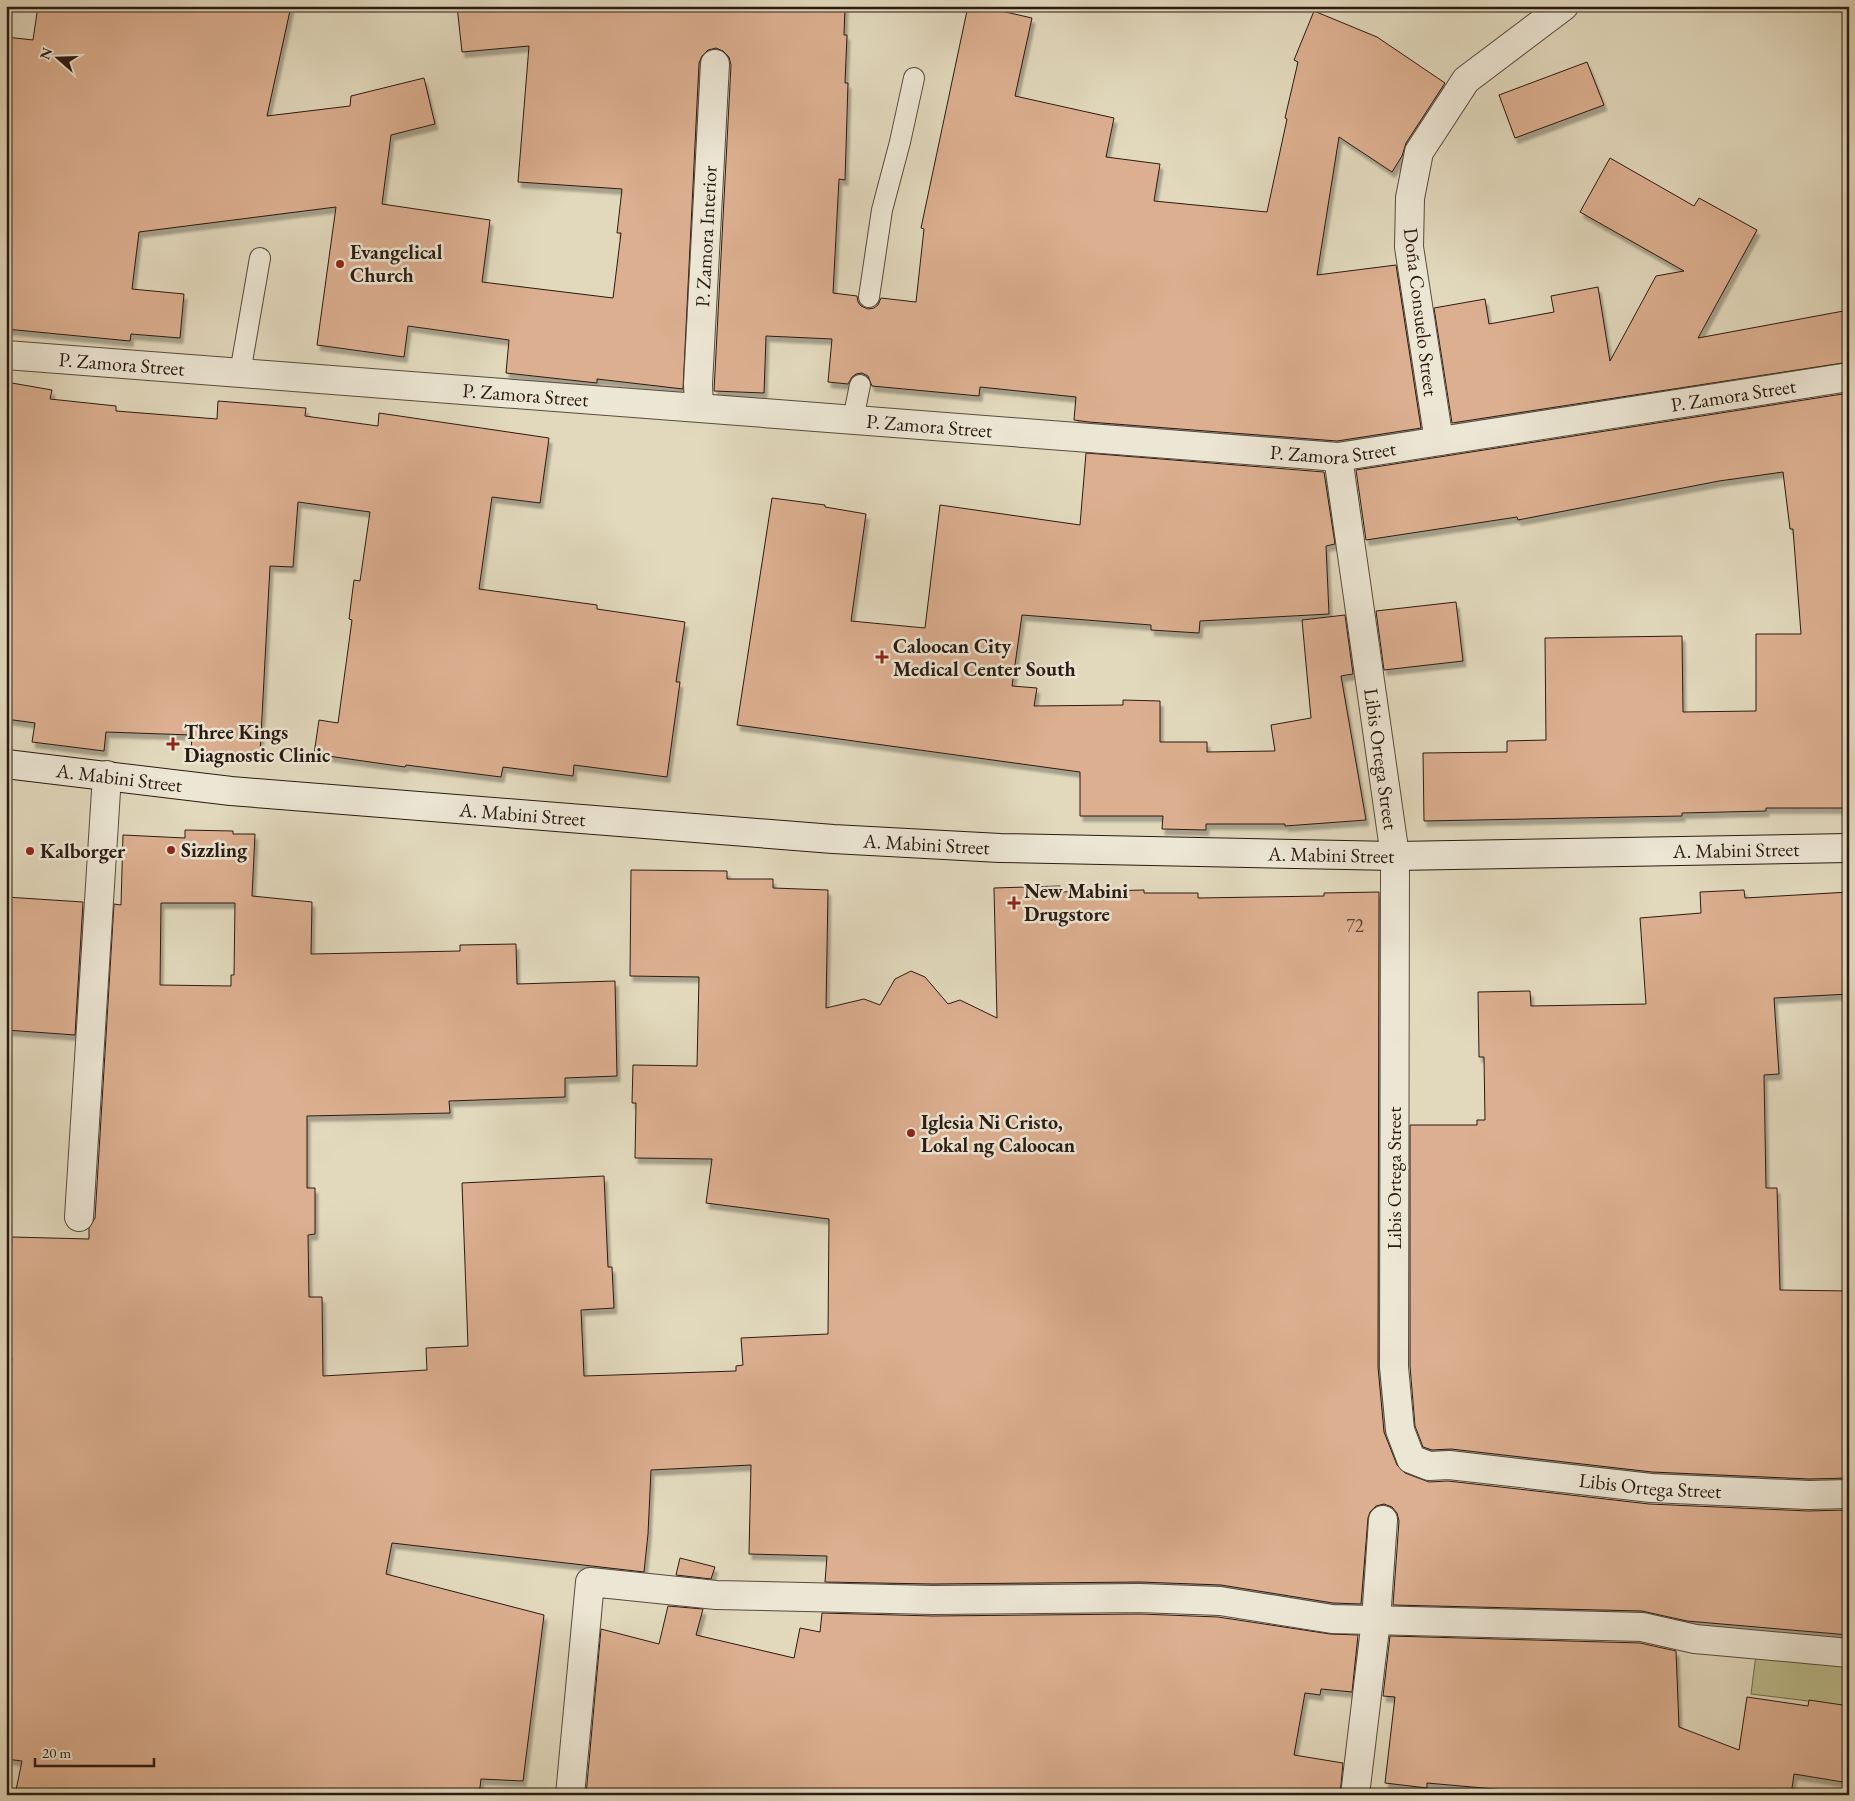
<svg xmlns="http://www.w3.org/2000/svg" width="1855" height="1801" font-family="'EB Garamond',serif">
<style>
.green{fill:#bcbc8c;stroke:#746b4f}
.building{fill:#dcaf90;stroke:#2b1a12;fill-rule:evenodd;filter:url(#shadow)}
.lines{fill:none;stroke-linecap:round;stroke-linejoin:round}
.service-casing{stroke:#594a3d;stroke-width:22}
.pedestrian-casing{stroke:#594a3d;stroke-width:30}
.minor-casing{stroke:#594a3d;stroke-width:30}
.secondary-casing{stroke:#2b1a12;stroke-width:30}
.service{stroke:#ece6d4;stroke-width:20}
.pedestrian{stroke:#ece6d4;stroke-width:28}
.minor{stroke:#ece6d4;stroke-width:28}
.secondary{stroke:#ece6d4;stroke-width:28}
.poi-dot{fill:#8f2418;stroke:#ece6d4;stroke-width:2}
.labels{text-anchor:middle;dominant-baseline:central;stroke-width:5;stroke-linejoin:round;paint-order:stroke}
.number-label{font-size:18px;fill:#573f32}
.street-label{font-size:20px;fill:#2b1a12;stroke:#ece6d4}
.poi-label{font-size:20px;font-weight:bold;fill:#2b1a12;stroke:#ece6d4;text-anchor:start}
</style>
<defs>
<filter id="shadow"><feDropShadow dx="3" dy="5.5" stdDeviation="1" flood-color="#0004"/></filter>
</defs>
<rect width="100%" height="100%" fill="#e2d9bd"/>
<filter id="stains"><feTurbulence type="fractalNoise" baseFrequency=".004" numOctaves="4"/><feColorMatrix values="0 0 0 0 .2 0 0 0 0 .09 0 0 0 0 .02 0 0 0 .5 -.17"/></filter>
<radialGradient id="worn" r=".72"><stop offset=".6" stop-color="#630" stop-opacity="0"/><stop offset="1" stop-color="#630" stop-opacity=".3"/></radialGradient>
<path class="green" d="M1759,1631L1849,1641V1706L1751,1694Z"/>
<path class="building" d="M38,6H291L267,116L350,106L351,96L424,78L435,124L391,135L382,204L490,220L482,282L613,298L621,233H617L622,189L518,182L529,46L462,52L457,6H845L844,35H847L845,83H848L845,180L839,179L833,293L857,296L858,302L861,306L868,309L874,308L878,305L881,298L916,302L924,229L921,228L968,6H979L1032,18L1015,96L1114,118L1106,157L1160,164L1154,201L1267,212L1287,119L1285,118L1298,62L1294,60L1314,11L1377,37L1445,83L1406,143L1402,156L1392,172L1339,137L1317,275L1396,265L1421,428L1337,441L1089,422L1074,420L1076,397L980,387L979,396L872,386L868,376L862,373L856,374L852,377L848,384L828,382L832,339L766,336L764,393L714,391L731,65L729,57L723,51L716,48L708,50L702,56L699,63L683,389L597,379V383L506,373L509,340L408,326L404,357L317,345L336,207L139,232L132,289L184,294L180,338L131,334L130,341L6,329V37L33,40Z
M1587,62L1604,105L1515,138L1499,95Z
M1610,158L1694,206L1699,198L1757,230L1698,338L1849,310V362L1452,423L1434,308L1485,299L1489,324L1554,312L1551,296L1598,287L1610,361L1656,276L1684,271L1580,212Z
M6,382L52,390L50,399L116,406V411L217,419L218,401L306,408L305,416L378,426L379,413L549,438L540,503L492,497L479,589L597,605V609L685,622L676,682H680L667,777L574,765L573,776L503,767L501,777L406,765L405,767L314,754L319,720L338,723L352,620L349,619L354,580L360,581L370,512L298,502L293,567L270,566L260,754L191,752L192,735L106,732L104,751L32,742L35,723L6,719Z
M1849,393V808H1766V811L1682,813V816L1424,821L1423,753L1507,752V741L1546,740L1545,638L1682,636L1683,712L1756,711V634H1801L1793,529H1790L1783,472L1719,481L1518,520L1517,517L1366,540L1356,470Z
M1086,453L1324,472L1335,544L1326,546L1329,614L1200,621L1199,633L1151,630V625L1022,615L1012,686L1037,688L1034,706L1123,705V700L1160,701V742H1207V752L1275,751L1271,725L1311,718L1302,620L1345,615L1353,674L1341,676L1366,820L1285,826V824H1206V830L1162,829L1163,816H1080V772L737,725L772,498L825,505V507L866,514L851,621L925,628L940,505L1080,525Z
M1456,602L1463,661L1384,670L1376,611Z
M185,830L233,831V834H255L252,896L312,902L311,954L460,951V945L516,944L517,984L615,981L617,1076L565,1078V1097L449,1101L450,1113L307,1116V1188H315V1234L308,1235L309,1297H322L323,1376L427,1370L426,1348L468,1346L462,1183L604,1176L608,1267H612L614,1308L581,1310L584,1376L736,1371V1366L743,1365L741,1338L828,1334L829,1219L706,1203L712,1159L635,1158L636,1103H632L633,1065L697,1066L699,977L630,976L631,870L727,871V879H773V888L828,890L826,1008L864,999L880,1005L895,979L911,971L925,977L948,1004L960,1000L997,1018L994,888L1060,886V892L1144,890V893H1198V898L1324,896V893L1379,892L1378,1367L1384,1432L1397,1465L1405,1473L1429,1482L1448,1481L1649,1504L1808,1511L1849,1510V1635L1687,1621L1642,1611L1393,1605L1399,1521L1397,1513L1392,1507L1384,1504L1376,1506L1370,1512L1368,1518L1361,1604L1333,1603L1221,1585L1140,1582L933,1584L825,1582L827,1556L749,1554L751,1465L651,1470L648,1534L644,1572L392,1543L386,1574L544,1615L523,1781L481,1779L479,1795H15L22,1761L6,1759V1433L12,1358H8L12,1237L89,1239V1228L95,1218L114,904L121,905L123,835L185,838ZM161,903H235L234,975H231V986L160,985Z
M1744,890L1745,898L1849,892V994L1774,998L1779,1074L1764,1075L1766,1188H1777L1780,1290L1849,1291V1478L1809,1479L1652,1472L1451,1449L1432,1450L1423,1447L1415,1426L1410,1366V1125H1477V1120H1485L1484,1057H1479L1478,992L1530,991L1531,1006L1646,1004L1640,918L1701,913L1700,892Z
M6,897L83,902L75,1035L6,1030Z
M680,1558L715,1567L711,1579L676,1575Z
M668,1606L703,1609L696,1635L794,1658L800,1628L820,1632L822,1613L933,1616L1140,1614L1218,1617L1330,1634L1358,1635L1352,1692L1321,1689L1320,1695L1305,1693L1294,1755L1343,1763L1340,1795H586L601,1629L659,1644Z
M1390,1636L1640,1643L1676,1651L1679,1727L1739,1750L1747,1697L1808,1706L1809,1700L1849,1706V1783L1794,1774L1791,1795H1505L1506,1790L1427,1783V1788L1385,1783L1395,1697L1383,1696Z"/>
<g class="lines">
<g class="service-casing">
<path id="service" d="M869,297L882,210L900,142L914,78
M240,373L260,258
M853,419L860,385"/>
</g>
<g class="pedestrian-casing">
<path id="pedestrian" d="M1355,1795L1376,1620"/>
</g>
<g class="minor-casing">
<g id="minor">
<path id="s1" d="M6,355L1338,457L1849,377"/>
<path id="s2" d="M699,407L698,384L715,64"/>
<path d="M1439,441L1409,247L1410,198L1419,152L1466,80L1564,6"/>
<path id="s3" d="M1338,457L1395,856L1394,1367L1400,1430L1411,1459L1429,1466L1449,1465L1651,1488L1809,1495L1849,1494"/>
<path d="M79,1217L107,775"/>
<path d="M1376,1620L1383,1520"/>
<path d="M570,1795L590,1582L716,1595L933,1600L1140,1598L1220,1601L1332,1619L1642,1627L1695,1639L1849,1653"/>
</g>
</g>
<g class="secondary-casing">
<g id="secondary">
<path id="s4" d="M6,764L231,791L833,839L1000,848L1395,856L1849,848"/>
</g>
</g>
<use href="#service" class="service"/>
<use href="#pedestrian" class="pedestrian"/>
<use href="#minor" class="minor"/>
<use href="#secondary" class="secondary"/>
</g>
<g class="poi-dot">
<circle cx="340" cy="264" r="5"/>
<path d="M879.5 649.5h5v5h5v5h-5v5h-5v-5h-5v-5h5z"/>
<path d="M170.5 736.5h5v5h5v5h-5v5h-5v-5h-5v-5h5z"/>
<circle cx="171" cy="850" r="5"/>
<circle cx="30" cy="851" r="5"/>
<path d="M1011.5 895.5h5v5h5v5h-5v5h-5v-5h-5v-5h5z"/>
<circle cx="911" cy="1133" r="5"/>
</g>
<g class="labels">
<g class="number-label">
<text x="1355" y="925">72</text>
</g>
<g class="street-label">
<text stroke="none"><textPath href="#s2" startOffset="171">P. Zamora Interior</textPath></text>
<text transform="translate(1421 312) rotate(83)">Doña Consuelo Street</text>
<text stroke="none"><textPath href="#s1" startOffset="116">P. Zamora Street</textPath></text>
<text stroke="none"><textPath href="#s1" startOffset="521">P. Zamora Street</textPath></text>
<text stroke="none"><textPath href="#s1" startOffset="1736">P. Zamora Street</textPath></text>
<text stroke="none"><textPath href="#s1" startOffset="926">P. Zamora Street</textPath></text>
<text stroke="none"><textPath href="#s1" startOffset="1331">P. Zamora Street</textPath></text>
<text stroke="none"><textPath href="#s3" startOffset="305">Libis Ortega Street</textPath></text>
<text stroke="none"><textPath href="#s4" startOffset="114">A. Mabini Street</textPath></text>
<text stroke="none"><textPath href="#s4" startOffset="519">A. Mabini Street</textPath></text>
<text stroke="none"><textPath href="#s4" startOffset="924">A. Mabini Street</textPath></text>
<text stroke="none"><textPath href="#s4" startOffset="1734">A. Mabini Street</textPath></text>
<text stroke="none"><textPath href="#s4" startOffset="1329">A. Mabini Street</textPath></text>
<text transform="translate(1394 1178) rotate(-90)">Libis Ortega Street</text>
<text stroke="none"><textPath href="#s3" startOffset="1250">Libis Ortega Street</textPath></text>
</g>
<g class="poi-label">
<text x="350" y="252">Evangelical<tspan x="350" dy="23">Church</tspan></text>
<text x="893" y="646">Caloocan City<tspan x="893" dy="23">Medical Center South</tspan></text>
<text x="184" y="732">Three Kings<tspan x="184" dy="23">Diagnostic Clinic</tspan></text>
<text x="181" y="850">Sizzling</text>
<text x="40" y="851">Kalborger</text>
<text x="1024" y="891">New Mabini<tspan x="1024" dy="23">Drugstore</tspan></text>
<text x="921" y="1122">Iglesia Ni Cristo,<tspan x="921" dy="23">Lokal ng Caloocan</tspan></text>
</g>
</g>
<rect width="1855" height="1801" fill="none" stroke="#e2d9bd" stroke-width="25"/>
<rect x="8" y="8" width="1840" height="1786" fill="none" stroke="#2b1a12" stroke-width="2.5"/>
<rect x="12" y="12" width="1830" height="1776" fill="none" stroke="#2b1a12"/>
<g transform="translate(58 58) rotate(290)" stroke="#ece6d4" stroke-width="4" paint-order="stroke">
<path d="M0-4L9 19L0 12L-9 19Z" fill="#2b1a12"/>
<text y="-8" font-size="14" font-weight="bold" text-anchor="middle" fill="#2b1a12">N</text>
</g>
<path d="M35 1758v8h119v-8" fill="none" stroke="#2b1a12" stroke-width="2.5"/>
<text x="42" y="1758" font-size="15" fill="#2b1a12" stroke="#ece6d4" stroke-width="4" paint-order="stroke">20 m</text>
<rect width="100%" height="100%" filter="url(#stains)"/>
<rect width="100%" height="100%" fill="url(#worn)"/>
</svg>
